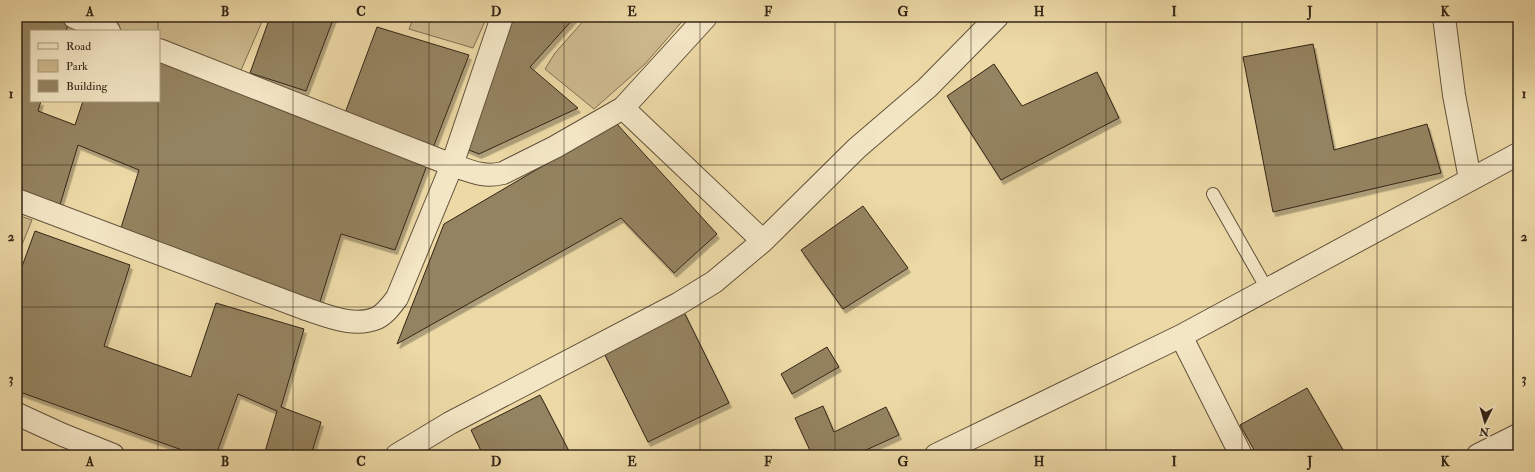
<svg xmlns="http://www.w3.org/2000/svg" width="1535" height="472" font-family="'IM FELL Double Pica',serif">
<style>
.green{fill:#cdba8e;stroke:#807052}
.building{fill:#948361;stroke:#342517;filter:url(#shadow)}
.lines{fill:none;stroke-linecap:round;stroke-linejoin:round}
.lane-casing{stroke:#62523b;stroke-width:14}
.street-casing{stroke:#62523b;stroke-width:24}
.lane{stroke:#f3e6c5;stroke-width:12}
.street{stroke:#f3e6c5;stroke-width:22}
.grid{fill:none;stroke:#342517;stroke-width:1;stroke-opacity:0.55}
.neatline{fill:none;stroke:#342517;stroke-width:1.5}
.grid-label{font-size:13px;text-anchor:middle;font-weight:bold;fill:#342517}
</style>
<defs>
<filter id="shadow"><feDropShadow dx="2.5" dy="4.5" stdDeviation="0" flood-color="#0004"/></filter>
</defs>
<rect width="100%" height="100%" fill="#ecd9a6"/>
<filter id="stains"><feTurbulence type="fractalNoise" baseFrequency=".005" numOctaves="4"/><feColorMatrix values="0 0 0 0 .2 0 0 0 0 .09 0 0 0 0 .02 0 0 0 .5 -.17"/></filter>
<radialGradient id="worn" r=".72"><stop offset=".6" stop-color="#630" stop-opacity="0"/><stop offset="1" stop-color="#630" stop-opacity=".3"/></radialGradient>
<path class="green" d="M86,17H264L239,75L159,45V31H123Z
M414,17H487L473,48L409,29Z
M587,17H686L645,64L594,109L545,69L555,53Z
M17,215L32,220L17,257Z"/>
<path class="building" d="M17,17H51L68,24L66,31H31V101H41L38,111L75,125L83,101H159V59L429,160L395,250L341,234L319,305L120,231L139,170L78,145L59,208L17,191Z
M270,17H334L306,91L250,73Z
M512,17H575L530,67L578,108L479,154L464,148Z
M377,27L469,55L433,148L345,113Z
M1313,44L1334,150L1427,124L1441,173L1273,212L1243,57Z
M994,64L1022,106L1097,72L1119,118L1001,180L947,96Z
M616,123L717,234L674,273L621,218L397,344L444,224Z
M863,206L908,268L843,309L801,250Z
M35,231L130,265L104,346L191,377L216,303L304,329L281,407L321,422L311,455H264L277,411L238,394L216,455H196L17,391V280Z
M683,310L729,403L648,442L602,349Z
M827,347L839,367L792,394L781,374Z
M1307,388L1346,455H1257L1240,425Z
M540,395L571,455H483L471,430Z
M823,406L834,432L886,407L899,435L855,455H812L795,418Z"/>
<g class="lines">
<g class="lane-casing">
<path id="lane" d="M1213,194L1267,289"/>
</g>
<g class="street-casing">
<path id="street" d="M74,17L109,31
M1444,17L1454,95L1470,179
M159,50L452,165C470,171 484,178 503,173L555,147L623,108L706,17
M623,108L763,241
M17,200L306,309C328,316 354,328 377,318C385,314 391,306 397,298L452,165L502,17
M1181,336L1241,455
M17,414L63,435L113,455
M397,455L450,423L678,304L714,282L763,241L857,148L927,88L997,17
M936,455L1181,336L1518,154
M1478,455L1518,435"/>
</g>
<use href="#lane" class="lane"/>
<use href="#street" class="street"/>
</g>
<path class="grid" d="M158,17V31M293,17V455M429,17V455M564,17V455M700,17V455M835,17V455M971,17V455M1106,17V455M1242,17V455M1377,17V455M158,101V455M17,165H1518M17,307H1518"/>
<rect width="1535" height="472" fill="none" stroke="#ecd9a6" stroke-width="44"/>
<rect x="30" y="30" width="130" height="72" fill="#f3e6c5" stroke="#a7997f"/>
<rect x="38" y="43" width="20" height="6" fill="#f3e6c5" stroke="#a7997f"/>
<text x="66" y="50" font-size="12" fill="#342517">Road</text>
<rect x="38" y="60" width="20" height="12" fill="#cdba8e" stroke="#a7997f"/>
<text x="66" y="70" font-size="12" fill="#342517">Park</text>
<rect x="38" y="80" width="20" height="12" fill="#948361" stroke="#a7997f"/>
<text x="66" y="90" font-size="12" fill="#342517">Building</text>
<g transform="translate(1485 422) rotate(185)" stroke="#f3e6c5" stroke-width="3" paint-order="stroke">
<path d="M0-3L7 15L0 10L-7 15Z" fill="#342517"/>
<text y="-6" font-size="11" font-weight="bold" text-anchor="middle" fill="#342517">N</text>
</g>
<rect x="22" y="22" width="1491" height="428" class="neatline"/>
<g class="grid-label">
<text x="90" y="16">A</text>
<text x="225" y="16">B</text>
<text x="361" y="16">C</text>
<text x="496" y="16">D</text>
<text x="632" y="16">E</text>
<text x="768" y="16">F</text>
<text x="903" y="16">G</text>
<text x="1039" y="16">H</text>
<text x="1174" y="16">I</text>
<text x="1310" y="16">J</text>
<text x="1445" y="16">K</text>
<text x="11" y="98">1</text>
<text x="1524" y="98">1</text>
<text x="11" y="241">2</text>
<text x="1524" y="241">2</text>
<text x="11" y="383">3</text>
<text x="1524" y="383">3</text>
<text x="90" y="466">A</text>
<text x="225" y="466">B</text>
<text x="361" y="466">C</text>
<text x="496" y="466">D</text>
<text x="632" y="466">E</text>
<text x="768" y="466">F</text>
<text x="903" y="466">G</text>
<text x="1039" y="466">H</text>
<text x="1174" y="466">I</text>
<text x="1310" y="466">J</text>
<text x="1445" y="466">K</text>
</g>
<rect width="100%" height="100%" filter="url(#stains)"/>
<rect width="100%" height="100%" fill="url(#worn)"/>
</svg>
